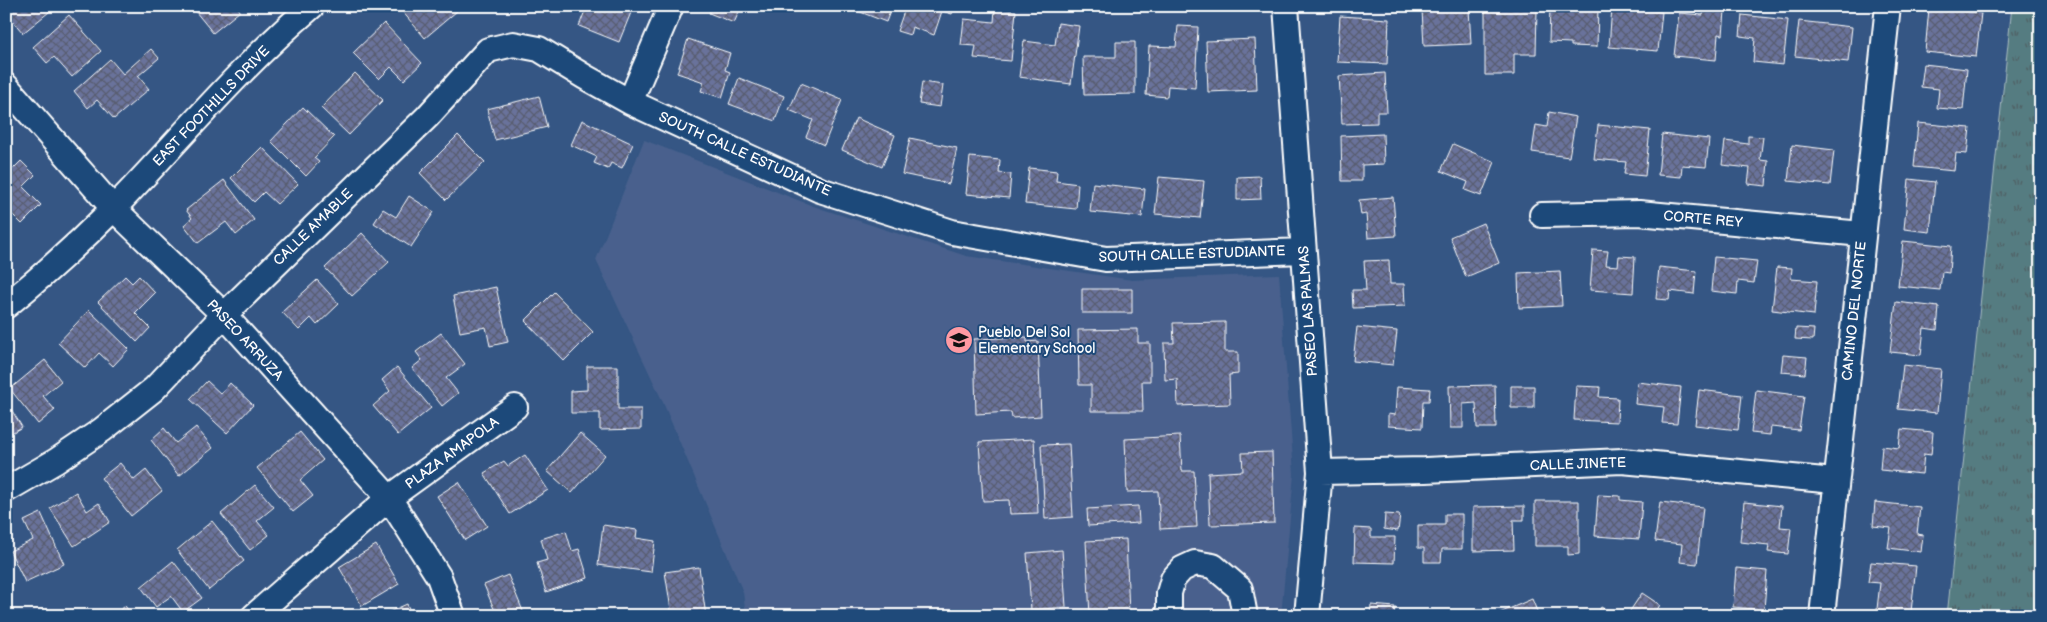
<svg xmlns="http://www.w3.org/2000/svg" width="2047" height="622" font-family="'Balsamiq Sans',sans-serif">
<style>
.built{fill:#49618d}
.grass{fill:url(#grass-tufts);stroke:#aabdc0}
.building{fill:url(#building-cross-hatch);stroke:#fff}
.lines{fill:none;stroke-linecap:round;stroke-linejoin:round}
.minor-casing{stroke:#fff;stroke-width:28}
.minor{stroke:#1f4a7a;stroke-width:24}
.labels{text-anchor:middle;dominant-baseline:central;stroke-width:4;stroke-linejoin:round;paint-order:stroke}
.street-label{font-size:14px;fill:#fff;stroke:#1f4a7a}
.poi-label{font-size:14px;fill:#fff;stroke:#1f4a7a;text-anchor:start}
</style>
<defs>
<pattern id="grass-tufts" width="24" height="20" patternUnits="userSpaceOnUse" patternTransform="scale(1.25)"><rect width="24" height="20" fill="#547b81"/><path d="M3 7l-1-3M5 7V3M7 7l1-3M15 17l-1-3M17 17v-4M19 17l1-3" fill="none" stroke="#506164"/></pattern>
<pattern id="building-cross-hatch" width="8" height="8" patternUnits="userSpaceOnUse" patternTransform="scale(1.25)"><rect width="8" height="8" fill="#69729b"/><path d="M0 0l8 8M0 8l8-8" fill="none" stroke="#595d70"/></pattern>
</defs>
<rect width="100%" height="100%" fill="#355684"/>
<filter id="ink" filterUnits="userSpaceOnUse"><feTurbulence type="fractalNoise" baseFrequency=".02" numOctaves="2"/><feDisplacementMap in="SourceGraphic" scale="10" xChannelSelector="R" yChannelSelector="G"/><feConvolveMatrix kernelMatrix="1 2 1 2 8 2 1 2 1" color-interpolation-filters="sRGB"/></filter>
<g filter="url(#ink)">
<path class="built" d="M644,140L813,206L966,256L1132,280L1279,274L1294,474L1281,616H746L743,592L662,400L596,260Z"/>
<path class="grass" d="M2012,6H2041V616H1947Z"/>
<path class="building" d="M6,6H44L49,12L23,33L6,13Z
M191,6H237L240,11L213,33Z
M406,6H453L457,11L425,38L401,10Z
M587,6H624L632,10L619,42L579,26Z
M712,6H740L741,7L734,23L709,13Z
M845,6H892L886,22Z
M906,6L937,7L955,6L952,14L942,11L934,35L912,27L910,35L897,31Z
M1550,6L1598,7L1597,47L1571,46V43L1549,42Z
M1612,7L1662,12L1658,51L1609,47Z
M1469,8L1471,44L1424,46L1422,10Z
M1485,8L1537,9L1536,54H1514V75H1485Z
M1929,8L1981,13L1976,57L1925,52Z
M995,9L1016,11L1011,61L974,58L976,46L961,45L964,19L994,22Z
M1704,9L1725,11L1723,35L1718,34L1716,60L1674,56L1679,13L1703,15Z
M69,15L101,51L72,77L54,57L47,63L33,47Z
M1742,15L1788,20L1783,65L1753,62L1755,38L1740,36Z
M1340,16L1389,19L1387,64L1337,62Z
M1799,21L1852,27L1848,62L1795,56Z
M384,23L422,63L404,80L391,67L379,79L353,53Z
M1058,23L1079,26L1071,84L1019,77L1024,41L1055,45Z
M1178,26L1198,27L1195,88L1168,86L1167,97L1146,95L1149,46L1176,47Z
M688,39L730,53L725,70L730,72L722,98L701,91L704,82L677,73Z
M1255,39L1257,90L1208,92L1206,41Z
M1116,42H1135V94L1084,95L1083,57H1116Z
M151,49L159,58L138,76L149,89L114,119L97,100L88,108L74,91L110,59L123,74Z
M1924,64L1967,69L1963,110L1937,108L1939,89L1921,87Z
M355,73L383,100L349,135L321,108Z
M1385,73L1387,112H1377V123L1342,124L1339,76Z
M739,78L784,96L775,121L729,104Z
M922,82L943,85L940,107L919,104Z
M801,83L842,100L824,145L806,137L813,120L789,110Z
M539,96L547,127L495,140L487,109Z
M303,107L334,137L314,158L319,162L306,176L271,141Z
M1549,112L1576,117L1569,157L1532,152L1536,125L1547,127Z
M856,118L895,135L882,167L842,150Z
M582,120L633,144L622,168L611,163L608,169L594,163L597,157L571,145Z
M1918,123L1970,128L1967,154L1956,153L1954,171L1914,167Z
M1598,125L1650,130L1645,176L1624,174L1626,162L1594,159Z
M1383,134L1384,164L1362,165V181H1342L1341,136Z
M1662,134L1709,139L1706,167L1682,165L1681,177L1658,175Z
M458,135L485,162L446,200L420,173Z
M1748,136L1763,137L1760,160L1768,161L1766,186L1748,184L1750,168L1722,165L1725,141L1748,144Z
M910,138L957,148L949,184L902,174Z
M1453,144L1495,162L1481,196L1465,190L1468,182L1441,171Z
M1792,145L1834,150L1830,185L1788,181Z
M262,147L298,184L277,204L264,192L254,202L231,178Z
M970,157L1000,160L999,173L1011,174L1009,198L966,194Z
M21,161L35,175L23,187L41,205L22,224L6,208V176Z
M1029,168L1057,171L1056,181L1078,184L1076,209L1025,204Z
M1260,176L1261,199L1237,200V177Z
M1159,177L1204,181L1200,218L1155,214Z
M1909,179L1935,182L1930,232L1904,229Z
M224,180L254,220L236,235L226,222L198,243L184,225L192,218L186,210Z
M1093,183L1145,189L1142,217L1090,212Z
M409,196L434,212L411,247L374,223L383,209L396,217Z
M1393,197L1396,236L1368,238L1366,214L1361,215L1359,200Z
M1483,223L1499,263L1466,277L1450,237Z
M362,233L389,262L352,296L325,268Z
M1903,241L1951,246L1949,273L1942,272L1940,290L1898,286Z
M1593,250L1608,251L1606,265L1618,266L1619,256L1635,257L1633,293L1590,290Z
M1714,257L1757,261L1754,283L1738,281L1737,294L1711,291Z
M1389,260L1390,284H1404L1405,306L1353,308L1352,290H1366L1364,261Z
M1659,267L1696,271L1694,294L1670,291L1669,300L1656,299Z
M1777,267L1792,268L1791,279L1817,281L1814,315L1772,310Z
M1560,271L1562,306L1519,308L1518,273Z
M125,276L132,283L139,276L155,293L135,313L150,328L137,342L98,302Z
M317,280L339,304L317,325L311,318L299,330L282,312Z
M496,287L508,342L490,346L486,327L460,332L453,296Z
M1082,289H1132V313H1082Z
M554,292L593,332L564,361L525,321Z
M1896,302L1939,307L1937,330L1924,328L1921,355L1890,352Z
M89,310L129,349L113,366L99,353L85,368L58,343Z
M1225,322V352H1238V374L1229,375L1230,404L1178,406L1177,379L1165,380L1164,343H1174L1173,323Z
M1357,327L1397,331L1393,365L1353,361Z
M1796,328L1814,329L1813,340L1795,339Z
M1138,329V343H1150V381H1142L1143,411H1091V385H1079L1078,330Z
M441,333L465,364L446,378L458,393L442,406L412,368L422,360L416,352Z
M1027,337V342L1038,341L1041,416L1012,418L1011,412L976,414L974,339Z
M1783,355L1807,357L1805,374L1781,372Z
M45,360L61,381L43,396L55,410L38,424L10,389Z
M1903,365L1941,369L1937,413L1898,409Z
M587,366H618V409H641V429L600,430V413H571V391L587,390Z
M397,367L431,408L398,435L373,406L390,391L382,380Z
M207,381L221,394L230,383L253,405L227,433L190,399Z
M1637,382L1681,387L1677,424L1662,423L1664,407L1635,404Z
M1495,385L1496,428H1477L1476,403L1463,404V428H1450L1449,386Z
M1511,386H1534V408H1511Z
M1576,386L1600,387L1599,397L1618,398L1617,422L1574,420Z
M1397,387L1430,389L1429,401H1423L1422,428L1388,426V414L1395,415Z
M1699,390L1742,395L1738,430L1695,425Z
M1756,390L1804,396L1799,430L1771,427L1770,435L1751,433Z
M6,401L22,427L6,436Z
M196,427L213,448L179,476L151,440L164,428L176,443Z
M1901,429L1933,432L1931,455L1924,454L1922,474L1880,470L1882,446L1899,448Z
M300,432L323,460L300,480L313,496L293,512L257,468Z
M580,433L605,455L572,493L547,471Z
M1180,436L1182,471H1194L1197,527L1160,529L1158,491L1127,492L1125,439Z
M1034,439L1038,513L1010,514L1009,500L983,501L979,442Z
M1069,444L1073,517L1045,519L1041,445Z
M1272,452L1274,523L1210,525L1208,473L1243,471L1242,453Z
M525,455L548,490L510,514L484,473L504,461L508,466Z
M120,463L134,480L146,470L162,491L131,516L101,478Z
M459,482L487,526L465,540L437,496Z
M255,485L274,507L257,521L269,535L250,550L221,514Z
M76,492L87,511L99,503L110,522L74,546L50,508Z
M1598,495L1620,496V500L1642,502L1639,539L1595,536Z
M1535,501H1579V554L1568,555V546H1535Z
M1660,502L1703,507L1697,564L1680,562L1682,544L1655,541Z
M1744,502L1782,506L1780,527L1791,528L1788,554L1768,552L1769,545L1740,542Z
M1875,502L1920,507L1917,534L1923,535L1921,552L1888,548L1891,528L1873,526Z
M1138,506L1139,523L1088,526L1087,509Z
M1524,506V520H1513L1514,550L1473,551V507Z
M41,513L64,564L25,582L10,551L33,540L24,521Z
M1385,514L1400,515L1398,531L1384,529Z
M1445,514H1462V549H1442L1441,562H1424V548H1418V525H1445Z
M212,521L244,561L209,590L177,550Z
M603,525L637,530L636,538L655,541L651,572L598,565Z
M1355,528L1371,529V537H1395L1394,563L1354,562Z
M566,531L572,551L579,549L588,578L546,592L537,563L547,560L541,539Z
M1126,539L1129,614L1090,616L1086,541Z
M376,545L399,584L362,606L339,567Z
M1062,550L1066,607L1031,610L1027,553Z
M173,561L202,598L183,612L171,596L156,607L141,587Z
M1871,562L1916,566L1911,612L1877,609L1880,583L1868,582Z
M699,567L706,616H672L665,572Z
M1736,568L1767,571L1764,610L1733,607Z
M508,575L525,616H497L484,585Z
M1642,593L1660,605L1653,616H1631L1628,614Z
M1532,599L1539,616H1495V615Z
M407,604L412,616H380Z
M1371,605L1395,607L1394,616H1370Z
M125,606L133,616H113Z
M1601,607L1616,616H1596Z"/>
<g class="lines">
<g class="minor-casing">
<path id="minor" d="M1286,6L1320,472L1307,616
M6,86L113,208L224,315L389,498L439,577L453,616
M630,102L671,6
M1542,215L1639,213L1862,234
M6,306C44,275 79,243 113,209C179,141 239,68 312,6
M1320,472L1425,470L1622,461L1835,481
M6,490L56,461L102,430L154,389L224,315L427,117L488,50L513,44L539,49L585,77L630,102L820,190L952,232L1106,259L1303,251
M254,616L389,498L515,407
M1169,616V593L1173,579L1182,569L1195,563L1213,566L1240,589L1245,616
M1822,616L1888,6"/>
</g>
<use href="#minor" class="minor"/>
</g>
</g>
<defs>
<g id="school-disc" transform="scale(1.4375)"><circle r="9.5" fill="#ff9aa2" stroke="#1f4a7a"/><path d="M0-5L7-2L0 1L-7-2ZM-4 1L0 2.5L4 1V4Q0 6-4 4Z" fill="#111"/></g>
</defs>
<g fill-rule="evenodd">
<use href="#school-disc" x="959" y="340"/>
</g>
<g class="labels">
<g class="street-label">
<text transform="translate(211 106) rotate(-46)">EAST FOOTHILLS DRIVE</text>
<text transform="translate(745 154) rotate(24)">SOUTH CALLE ESTUDIANTE</text>
<text transform="translate(1703 219) rotate(5)">CORTE REY</text>
<text transform="translate(313 227) rotate(-44)">CALLE AMABLE</text>
<text transform="translate(1192 254) rotate(-2)">SOUTH CALLE ESTUDIANTE</text>
<text transform="translate(1308 311) rotate(-94)">PASEO LAS PALMAS</text>
<text transform="translate(1854 311) rotate(-84)">CAMINO DEL NORTE</text>
<text transform="translate(245 340) rotate(47)">PASEO ARRUZA</text>
<text transform="translate(452 453) rotate(-36)">PLAZA AMAPOLA</text>
<text transform="translate(1578 464) rotate(-2)">CALLE JINETE</text>
</g>
<g class="poi-label">
<text x="978" y="332">Pueblo Del Sol<tspan x="978" dy="16">Elementary School</tspan></text>
</g>
</g>
<rect width="2047" height="622" fill="none" stroke="#1f4a7a" stroke-width="25"/>
<rect x="12" y="12" width="2022" height="597" fill="none" stroke="#fff" stroke-width="2" filter="url(#ink)"/>
</svg>
